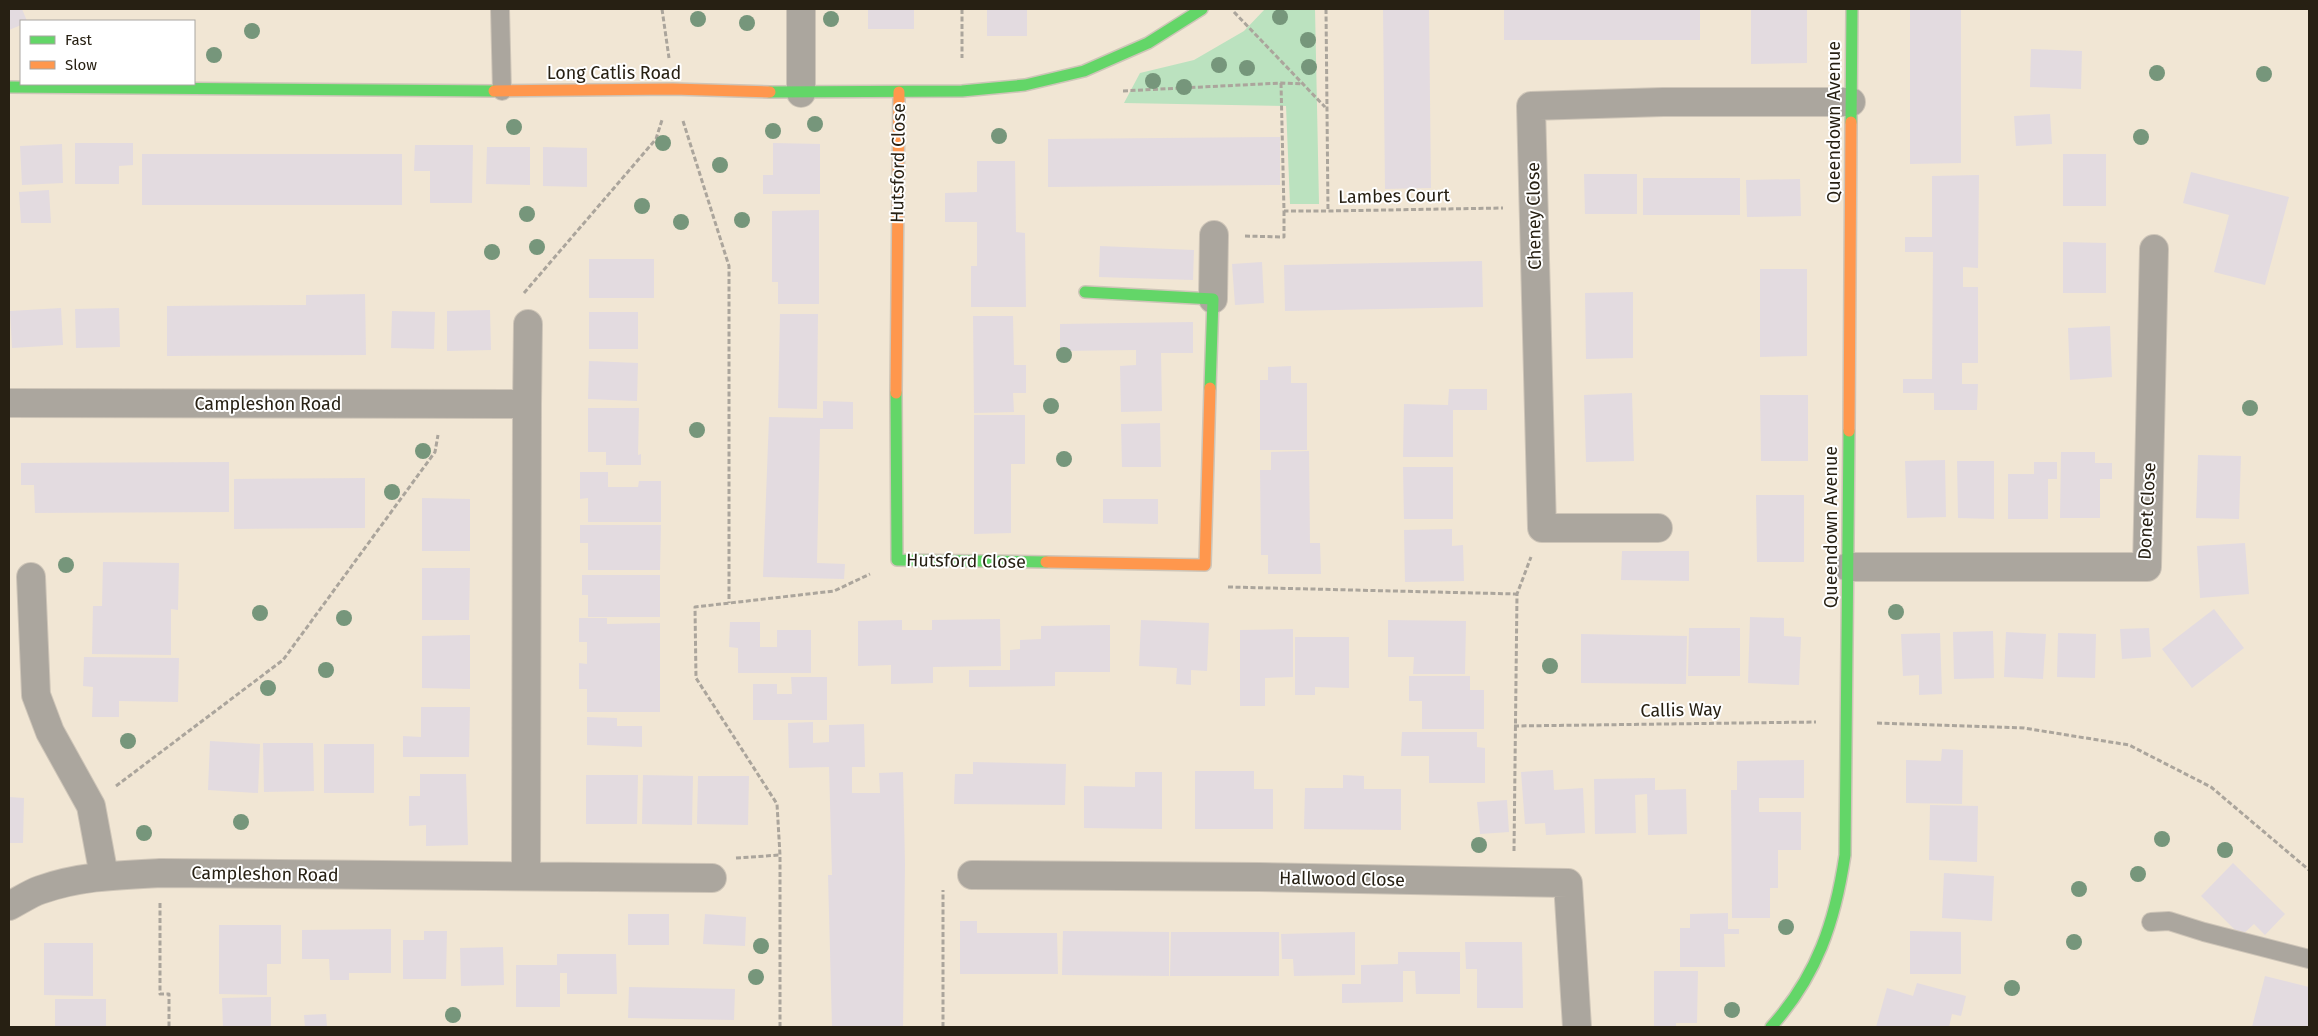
<svg xmlns="http://www.w3.org/2000/svg" width="2318" height="1036" font-family="'Fira Sans',sans-serif">
<style>
.green{fill:#bbe2bf}
.building{fill:#e3dbe0}
.lines{fill:none;stroke-linecap:round;stroke-linejoin:round}
.lane-casing{stroke:#cec5b8;stroke-width:20}
.street-casing{stroke:#cec5b8;stroke-width:30}
.fast-casing{stroke:#cec5b8;stroke-width:14}
.slow-casing{stroke:#cec5b8;stroke-width:14}
.path{stroke:#aba59c;stroke-width:3;stroke-dasharray:5 2.5;stroke-linecap:butt}
.lane{stroke:#aba69e;stroke-width:18}
.street{stroke:#aba69e;stroke-width:28}
.fast{stroke:#63d668;stroke-width:11}
.slow{stroke:#ff974d;stroke-width:11}
.tree{fill:#76967b}
.labels{text-anchor:middle;dominant-baseline:central;stroke-width:4;stroke-linejoin:round;paint-order:stroke}
.street-label{font-size:18px;fill:#272013;stroke:#fff}
</style>
<rect width="100%" height="100%" fill="#f1e6d4"/>
<path class="green" d="M1265,9H1315L1319,204H1290L1286,106L1124,103L1140,73L1194,60L1244,31Z"/>
<path class="building" d="M9,9H22L27,21H21V25L9,30Z
M868,9H914V29H868Z
M987,9H1027V36H987Z
M1383,9H1429L1431,188L1385,189Z
M1504,9H1700V40H1504Z
M1751,9H1807V63L1751,64Z
M1910,9H1961V163L1910,164Z
M2031,49L2082,51L2081,89L2030,87Z
M2050,114L2052,144L2016,146L2014,116Z
M1280,137V185L1048,187V139Z
M75,143H133V165L119,166V184H75Z
M773,143L820,144V194H763V175H773Z
M62,144L63,183L22,185L20,146Z
M415,145H473L472,203H430V171H414Z
M487,147H530V185L486,184Z
M543,147L587,148V187L543,186Z
M142,154H402V205H142Z
M2063,154H2106V206H2063Z
M977,161H1015L1016,232L1025,233L1026,307H971V266H977V222H945V193L977,192Z
M2191,172L2289,197L2265,285L2214,272L2229,215L2183,203Z
M1584,174H1637V214H1585Z
M1979,175L1978,268L1963,267V287H1978V363H1962V384H1978L1977,410H1934V393H1903V379H1932L1933,252H1905V237H1932V176Z
M1643,178H1740V215H1643Z
M1800,179L1801,216L1747,217L1746,180Z
M49,190L51,223H21L19,192Z
M819,210V304H778V282H772V211Z
M2063,242L2106,243V293H2063Z
M1100,246L1194,250L1193,280L1099,277Z
M589,259H654V298H589Z
M1482,261L1483,307L1285,311L1284,265Z
M1262,262L1264,303L1235,305L1232,264Z
M1760,269H1807V356L1760,357Z
M1633,292V358L1586,359L1585,293Z
M365,294L366,355L167,356V306L306,305V295Z
M61,308L63,345L12,348L10,311Z
M119,308L120,347L76,348L75,309Z
M490,310L491,350L447,351V311Z
M392,311L435,312L434,349L391,348Z
M589,312H638V349H589Z
M780,314H818L817,409L778,408Z
M973,316H1013L1014,365H1026V393H1013L1014,412L974,413Z
M1193,322V353H1161L1162,411L1121,412L1120,366L1136,365V350L1060,351V324Z
M2110,326L2112,377L2070,380L2068,328Z
M589,361L638,363L637,401L588,399Z
M1291,366V383H1307V450H1260V380H1268V367Z
M1449,389H1487V410H1453V457H1403L1404,404L1448,405Z
M1632,393L1634,461L1586,462L1584,395Z
M1760,395H1808V461H1761Z
M823,401L853,402V429H820L817,563L845,564L844,579L763,577L769,417L823,418Z
M588,408H639L638,455L641,454V465H606V452H588Z
M974,415H1025V464H1011V533L974,534Z
M1160,423L1161,467H1122L1121,424Z
M1309,451L1310,543H1320L1321,574H1268V555H1261L1260,470H1271V452Z
M2061,452H2095V463H2112V479H2100V518H2060Z
M2198,455L2241,456L2239,519L2196,518Z
M1945,460L1946,517L1907,518L1905,461Z
M1957,461H1994V519L1958,518Z
M229,462V512L35,513L34,485H21V463Z
M2034,462H2057V479H2048V519H2008V474H2034Z
M1403,467H1453V519H1404Z
M580,472H608V487H638L639,481H661V522H588V498L580,499Z
M365,478V528L234,529V479Z
M1756,495H1804V562H1757Z
M422,498L470,499V551H422Z
M1103,499H1158V524L1103,523Z
M580,525H661L660,570H588V543H580Z
M1452,529V546L1463,545L1464,581L1405,582L1404,530Z
M2245,543L2249,594L2200,598L2197,546Z
M1622,551H1689V581L1621,580Z
M103,562L179,563L178,610L171,609V655L92,654L93,606H102Z
M422,568H470L469,620H422Z
M582,575H660V617H588V595H582Z
M2214,609L2244,648L2192,688L2162,649Z
M1750,617L1784,618V636L1801,637L1799,685L1748,683Z
M579,618H607V624L660,623V712H587V689H579V663L587,664V642H579Z
M1000,619L1001,666L933,667V683L891,684V665L858,666V621L902,620V630H932V620Z
M1141,620L1209,623L1207,671L1191,670V685L1176,684L1177,668L1139,666Z
M1388,620L1466,621L1465,674H1413L1414,657H1388Z
M730,622H760V647H777V630H811V673H738V648L729,647Z
M1110,625V672H1055V686L969,687V670H1010V650L1020,649V640L1041,639V626Z
M1689,628H1740V676H1688Z
M2149,628L2151,657L2122,659L2120,629Z
M1293,629V677L1265,678V706H1240V630Z
M1993,631L1994,678L1954,679L1953,632Z
M2006,632L2046,634L2043,679L2004,677Z
M1940,633L1942,694L1919,695V675L1903,676L1901,634Z
M2058,633L2096,634L2095,678L2057,677Z
M1581,634L1687,636L1686,684L1581,683Z
M470,635V689L422,688V636Z
M1295,637H1349V688L1315,687V695H1295Z
M84,657L179,658L178,702L119,701V717H92L93,687L83,686Z
M1409,676H1470V690H1484V729H1422V701H1409Z
M791,677H827V720H753V684H777V694H792Z
M421,707H470L469,757H403V736L421,737Z
M587,717L617,718V726H642V747L587,745Z
M813,722V743L829,742V725L864,724L865,767H852V793H880L879,773L903,772L905,864L903,1027H832L828,875H832L829,767L789,768L788,723Z
M1402,732H1477V747L1485,748V783H1429V756H1401Z
M210,741L260,744L258,793L208,790Z
M263,743H313L314,791L264,792Z
M324,744H374V793H324Z
M1942,749L1963,750L1962,804L1906,803V760L1941,761Z
M1804,760V798H1759V812H1801V850H1778V888H1770V918H1732L1731,790H1737V761Z
M973,762L1066,764L1065,805L954,804L955,774H973Z
M1553,770L1554,790L1583,788L1585,833L1546,835L1545,823L1525,824L1521,772Z
M1195,771H1254V789H1273V829H1195Z
M1135,772H1162V829L1084,828V786L1135,787Z
M420,774H466L468,845L426,846V825L409,826V796H420Z
M586,775H638L637,824H586Z
M643,775L693,776L692,825L642,824Z
M1343,775L1364,776V789H1401V830L1304,829L1305,788H1343Z
M698,776H749L748,825L697,824Z
M1655,778V790L1686,789L1687,834L1648,835L1647,794L1635,795L1636,833L1595,834L1594,779Z
M9,797L24,798L23,843H9Z
M1507,800L1509,832L1480,834L1477,802Z
M1930,805L1978,806L1977,862L1929,860Z
M2233,863L2285,914L2265,935L2254,924L2241,936L2201,896Z
M1944,873L1994,876L1992,921L1942,918Z
M1728,913V929H1739V934H1724L1725,967H1680V928H1690V914Z
M628,914H669V945H628Z
M705,914L746,917L745,946L703,944Z
M960,921H977V933H1057L1058,974H960Z
M219,925H281V964H267V995L219,994Z
M391,929V973H349V980H330L329,959H302V930Z
M424,931H447L446,979H403V940H424Z
M1063,931L1169,932V976L1062,975Z
M1910,931L1961,932V974H1910Z
M1171,932H1279V976H1170Z
M1355,932V975L1294,976L1293,959H1282L1281,934Z
M1465,942H1522L1523,1008H1477V969H1466Z
M44,943H93V996L44,995Z
M503,947L504,985L461,986L460,948Z
M1398,952H1460V994H1416L1415,971H1403V1002L1342,1003V984H1361V965L1398,964Z
M557,954H616L617,994H567V973H560V1007H516V965H557Z
M1654,971H1698L1697,1023H1676V1027H1654Z
M2265,976L2309,987V1027H2252Z
M1917,983L1966,996L1961,1016L1952,1014L1949,1027H1876L1887,988L1913,996Z
M629,987L735,989L734,1020L628,1018Z
M271,997V1027H223L222,998Z
M55,999H106V1027H55Z
M326,1014L327,1027H305L304,1015Z"/>
<g class="lines">
<g class="lane-casing">
<path id="lane" d="M500,9L502,91
M2151,922L2169,921L2204,932L2309,959"/>
</g>
<g class="street-casing">
<path id="street" d="M801,93V9
M1213,299L1214,235
M9,403L527,404L526,876
M527,404L528,324
M1658,528H1542L1531,106L1663,102H1851
M1848,567H2147L2154,249
M31,577L36,695L50,732L91,806L104,876
M972,875L1259,877L1568,883L1577,1027
M9,906C19,901 29,894 40,890C79,876 119,875 160,873L712,878"/>
</g>
<g class="fast-casing">
<path id="fast" d="M9,87L494,91
M770,92L962,91L1025,85L1084,71L1148,43L1202,9
M1851,122L1852,9
M1085,292L1213,299L1210,388
M896,393L897,560L1046,562
M1771,1027C1817,976 1835,922 1845,855L1849,431"/>
</g>
<g class="slow-casing">
<path id="slow" d="M494,91L673,89L770,92
M896,393L899,92
M1849,431L1851,122
M1046,562L1205,565L1210,388"/>
</g>
<path class="path" d="M662,9L669,58
M962,9V58
M1326,9L1328,211L1503,208
M1234,12L1325,107
M1281,83L1284,211H1328
M1123,91L1281,83L1304,84
M683,121L729,266V603
M1245,236L1284,237V211
M524,293L656,139L662,120
M1228,587L1517,594
M1877,723L2024,728L2129,745L2211,787L2309,870
M1514,726L1816,722
M116,786L283,660L435,452L438,435
M1514,851L1517,594L1531,557
M736,858L780,855
M160,903V994H169V1027
M780,1027V855L777,804L696,678L695,607L834,591L870,574
M943,1027V890"/>
<use href="#lane" class="lane"/>
<use href="#street" class="street"/>
<use href="#fast" class="fast"/>
<use href="#slow" class="slow"/>
</g>
<g class="tree">
<circle cx="1280" cy="17" r="8"/>
<circle cx="698" cy="19" r="8"/>
<circle cx="831" cy="19" r="8"/>
<circle cx="747" cy="23" r="8"/>
<circle cx="252" cy="31" r="8"/>
<circle cx="1308" cy="40" r="8"/>
<circle cx="214" cy="55" r="8"/>
<circle cx="1219" cy="65" r="8"/>
<circle cx="1309" cy="67" r="8"/>
<circle cx="1247" cy="68" r="8"/>
<circle cx="2157" cy="73" r="8"/>
<circle cx="2264" cy="74" r="8"/>
<circle cx="1153" cy="81" r="8"/>
<circle cx="1184" cy="87" r="8"/>
<circle cx="815" cy="124" r="8"/>
<circle cx="514" cy="127" r="8"/>
<circle cx="773" cy="131" r="8"/>
<circle cx="999" cy="136" r="8"/>
<circle cx="2141" cy="137" r="8"/>
<circle cx="663" cy="143" r="8"/>
<circle cx="720" cy="165" r="8"/>
<circle cx="642" cy="206" r="8"/>
<circle cx="527" cy="214" r="8"/>
<circle cx="742" cy="220" r="8"/>
<circle cx="681" cy="222" r="8"/>
<circle cx="537" cy="247" r="8"/>
<circle cx="492" cy="252" r="8"/>
<circle cx="1064" cy="355" r="8"/>
<circle cx="1051" cy="406" r="8"/>
<circle cx="2250" cy="408" r="8"/>
<circle cx="697" cy="430" r="8"/>
<circle cx="423" cy="451" r="8"/>
<circle cx="1064" cy="459" r="8"/>
<circle cx="392" cy="492" r="8"/>
<circle cx="66" cy="565" r="8"/>
<circle cx="1896" cy="612" r="8"/>
<circle cx="260" cy="613" r="8"/>
<circle cx="344" cy="618" r="8"/>
<circle cx="1550" cy="666" r="8"/>
<circle cx="326" cy="670" r="8"/>
<circle cx="268" cy="688" r="8"/>
<circle cx="128" cy="741" r="8"/>
<circle cx="241" cy="822" r="8"/>
<circle cx="144" cy="833" r="8"/>
<circle cx="2162" cy="839" r="8"/>
<circle cx="1479" cy="845" r="8"/>
<circle cx="2225" cy="850" r="8"/>
<circle cx="2138" cy="874" r="8"/>
<circle cx="2079" cy="889" r="8"/>
<circle cx="1786" cy="927" r="8"/>
<circle cx="2074" cy="942" r="8"/>
<circle cx="761" cy="946" r="8"/>
<circle cx="756" cy="977" r="8"/>
<circle cx="2012" cy="988" r="8"/>
<circle cx="1732" cy="1010" r="8"/>
<circle cx="453" cy="1015" r="8"/>
</g>
<g class="labels">
<g class="street-label">
<text x="614" y="73">Long Catlis Road</text>
<text transform="translate(1834 122) rotate(-90)">Queendown Avenue</text>
<text transform="translate(898 163) rotate(-89)">Hutsford Close</text>
<text transform="translate(1394 196) rotate(-1)">Lambes Court</text>
<text transform="translate(1534 216) rotate(-91)">Cheney Close</text>
<text x="268" y="404">Campleshon Road</text>
<text transform="translate(2147 511) rotate(-87)">Donet Close</text>
<text transform="translate(1831 527) rotate(-90)">Queendown Avenue</text>
<text transform="translate(966 561) rotate(1)">Hutsford Close</text>
<text transform="translate(1681 710) rotate(-1)">Callis Way</text>
<text transform="translate(265 874) rotate(1)">Campleshon Road</text>
<text transform="translate(1342 879) rotate(1)">Hallwood Close</text>
</g>
</g>
<rect width="2318" height="1036" fill="none" stroke="#272013" stroke-width="20"/>
<rect x="20" y="20" width="175" height="65" fill="#ffffff" stroke="#a9a6a1"/>
<rect x="30" y="36" width="25" height="8" fill="#63d668" stroke="#a9a6a1"/>
<text x="65" y="45" font-size="15" fill="#272013">Fast</text>
<rect x="30" y="61" width="25" height="8" fill="#ff974d" stroke="#a9a6a1"/>
<text x="65" y="70" font-size="15" fill="#272013">Slow</text>
</svg>
